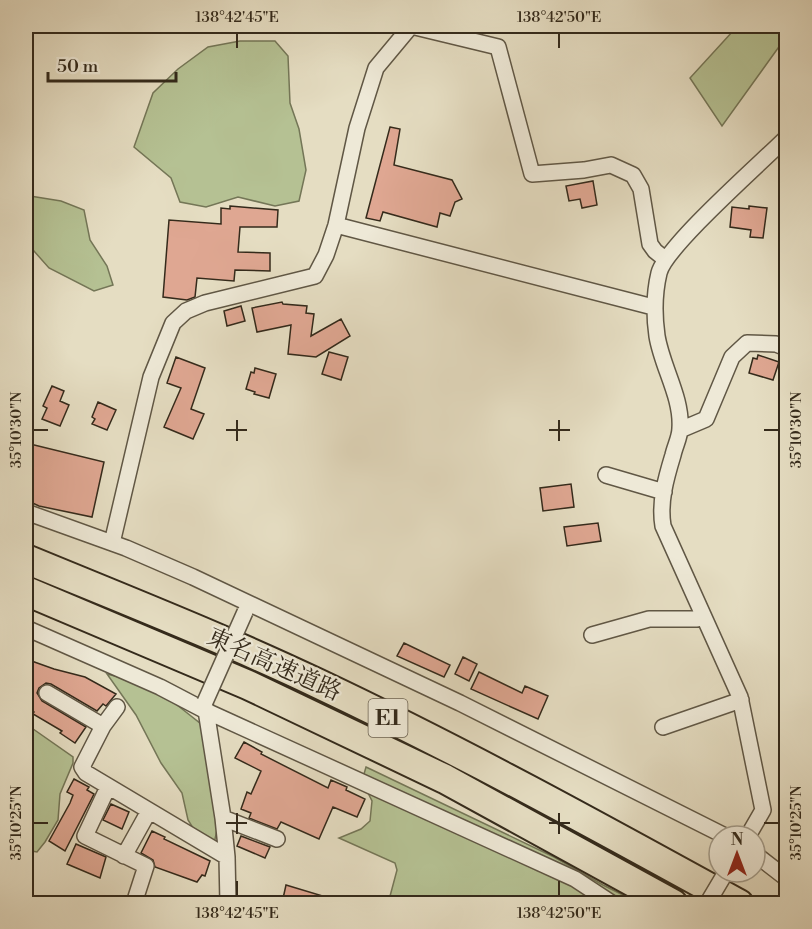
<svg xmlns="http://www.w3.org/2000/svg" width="812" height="929" font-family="'Libre Bodoni','Noto Serif JP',serif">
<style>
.green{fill:#b5c193;stroke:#747657;stroke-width:1.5}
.building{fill:#dfa792;stroke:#342a1b;stroke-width:1.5}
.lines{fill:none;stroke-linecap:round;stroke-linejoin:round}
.minor-casing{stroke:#605745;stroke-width:18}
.motorway-casing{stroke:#342a1b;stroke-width:32}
.minor{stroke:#eee9d7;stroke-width:15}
.motorway{stroke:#e5ddc2;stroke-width:28}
.minor-bridge-casing{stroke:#605745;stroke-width:18;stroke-linecap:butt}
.minor-bridge{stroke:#eee9d7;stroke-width:15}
.ticks{fill:none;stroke:#342a1b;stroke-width:2}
.labels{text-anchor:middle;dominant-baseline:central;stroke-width:4.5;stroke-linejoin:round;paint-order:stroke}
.shield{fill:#eee9d7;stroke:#6c6353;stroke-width:1.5}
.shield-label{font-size:22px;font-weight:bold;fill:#342a1b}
.street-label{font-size:24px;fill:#342a1b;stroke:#eee9d7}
.neatline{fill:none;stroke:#342a1b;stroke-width:2}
.ticks-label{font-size:15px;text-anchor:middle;fill:#342a1b}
</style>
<rect width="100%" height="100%" fill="#e5ddc2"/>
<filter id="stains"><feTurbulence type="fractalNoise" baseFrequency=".00333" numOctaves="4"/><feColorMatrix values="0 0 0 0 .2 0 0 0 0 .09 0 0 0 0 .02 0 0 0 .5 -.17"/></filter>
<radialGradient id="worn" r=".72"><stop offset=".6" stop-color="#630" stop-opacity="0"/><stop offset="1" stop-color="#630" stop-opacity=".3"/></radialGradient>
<path class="green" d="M729,26H786V37L722,126L690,78L733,31Z
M240,41H275L288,56L290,103L299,129L306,170L299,201L275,206L238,197L206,207L180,202L171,178L134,147L153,93L178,69L208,47Z
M30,196L61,201L84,210L90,240L107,266L113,285L94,291L49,268L26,242V203Z
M107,674L147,684L172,701L201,724L218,825L214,844L198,836L188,820L182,793L161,763L136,715Z
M26,724L73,757V763L60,794L58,820L45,842L37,852L26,850Z
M366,767L554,857L603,885L639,903L410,904L389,900L397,870L395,863L339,838L361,829L370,821L372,801L362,781Z"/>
<path class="building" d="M390,127L400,129L394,165L452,180L462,199L455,202L450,216L440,213L437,227L383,212L380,221L366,218Z
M593,181L597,205L582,208L580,199L569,201L566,186Z
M230,206L278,210L277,227H240L238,252L270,253V271L235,270L234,281L197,278L195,297L187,300L163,297L169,220L221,224V208L230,209Z
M749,206L767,208L763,238L750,237L751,230L730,227L732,207L749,209Z
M282,302L283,304L307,306L306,313L314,314L311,336L341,319L350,336L316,357L288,354L291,325L257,332L252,308Z
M241,306L245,321L227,326L224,311Z
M329,352L348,357L341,380L322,374Z
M758,355L779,362L773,380L749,373L753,358L757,359Z
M176,357L205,368L191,409L204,414L193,439L164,427L181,388L167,383Z
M255,368L276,374L269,398L254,394L255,392L246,389L251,372L254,373Z
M52,386L64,391L60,401L69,405L60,426L42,419L47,408L43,406Z
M98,402L116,410L107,430L92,424L95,419L92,417Z
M26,443L104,462L92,517L39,506L26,500Z
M571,484L574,507L543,511L540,488Z
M598,523L601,541L567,546L564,527Z
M404,643L450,665L444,677L397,656Z
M463,657L477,664L469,681L455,674Z
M26,659L54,669L85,677L116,694L106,706L103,704L97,711L51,684L46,683L39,688L37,693L42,701L86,727L75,743L60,733L62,731L33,714L34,712L26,706Z
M479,672L522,693L525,686L548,696L538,719L471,689Z
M244,742L262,752L261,754L328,788L331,780L347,787L346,790L365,799L357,817L333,807L319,839L281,822L277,829L249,818L251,813L241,809L247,792L251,794L261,771L235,758Z
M74,779L89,787L87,790L94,794L65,851L49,841L70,803L73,795L67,792Z
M111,804L129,812L122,829L103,820Z
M152,831L165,837L164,839L210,861L205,876L202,875L197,882L155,867L153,860L141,853Z
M241,836L270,847L265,858L237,846Z
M76,844L106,857L100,878L67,864Z
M286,885L336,900V903H282Z"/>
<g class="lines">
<g class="minor-casing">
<path id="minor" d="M336,225L653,307
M680,430L706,419L732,357L747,343L776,344L786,348
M606,475L664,492
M26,512L126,548L193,577L460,703L725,836
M112,543L151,377L173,323L186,311L205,303L315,276L326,255L336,225L357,128L376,68L411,26L498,47L532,174L584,170L611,165L633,175L641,189L650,244L655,251L665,259
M26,628L160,687L204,710L575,879L613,904
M592,635L649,619H697L703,616
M47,693L103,726
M205,704L223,818L227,857L228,904
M117,707L103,726L82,767L86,773L227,857
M663,727L741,700
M108,787L85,836L146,866L136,897
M223,818L277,839
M748,836L763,810L740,697L663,526C659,502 666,478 673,455C675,446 680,437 680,428C682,397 662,367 657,336C654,315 654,294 659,273C665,247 762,162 786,138
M755,854L786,878
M124,856L149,811"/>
</g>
<g class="motorway-casing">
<path id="motorway" d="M26,559C123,599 222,638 317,683C461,751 599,827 739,904
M26,591L248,685L445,779L673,904"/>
</g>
<use href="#minor" class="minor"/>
<use href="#motorway" class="motorway"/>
<g class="minor-bridge-casing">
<path id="minor-bridge" d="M205,702L245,612
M707,904L726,872"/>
</g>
<use href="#minor-bridge" class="minor-bridge"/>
</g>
<path class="ticks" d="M237,33V48M559,33V48M237,420V441M559,420V441M33,430H48M226,430H247M549,430H570M764,430H779M237,813V834M559,813V834M33,823H48M226,823H247M549,823H570M764,823H779M237,881V896M559,881V896"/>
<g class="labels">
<rect class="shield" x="368.5" y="699" width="39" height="38" rx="4.5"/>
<g class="shield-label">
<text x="388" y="718">E1</text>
</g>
<g class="street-label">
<text transform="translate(274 665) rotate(24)">東名高速道路</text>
</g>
</g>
<rect width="812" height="929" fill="none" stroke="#e5ddc2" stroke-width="66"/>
<g transform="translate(737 854)"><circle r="28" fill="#eee9d7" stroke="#a49d8c" stroke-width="1.5"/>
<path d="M0-4.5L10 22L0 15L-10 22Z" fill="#8f2418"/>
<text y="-9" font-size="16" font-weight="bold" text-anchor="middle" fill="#342a1b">N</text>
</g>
<path d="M48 72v9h128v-9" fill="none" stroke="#342a1b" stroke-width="3"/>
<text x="57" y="72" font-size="18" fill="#342a1b" stroke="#eee9d7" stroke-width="4.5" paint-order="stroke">50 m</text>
<rect x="33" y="33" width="746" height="863" class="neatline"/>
<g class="ticks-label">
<text x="237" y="22">138°42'45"E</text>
<text x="559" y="22">138°42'50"E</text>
<text transform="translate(16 430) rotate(-90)" y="5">35°10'30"N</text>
<text transform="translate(796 430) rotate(-90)" y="5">35°10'30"N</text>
<text transform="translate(16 823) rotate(-90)" y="5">35°10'25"N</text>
<text transform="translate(796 823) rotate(-90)" y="5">35°10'25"N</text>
<text x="237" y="918">138°42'45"E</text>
<text x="559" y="918">138°42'50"E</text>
</g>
<rect width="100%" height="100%" filter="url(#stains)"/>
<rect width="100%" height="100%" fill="url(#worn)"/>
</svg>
